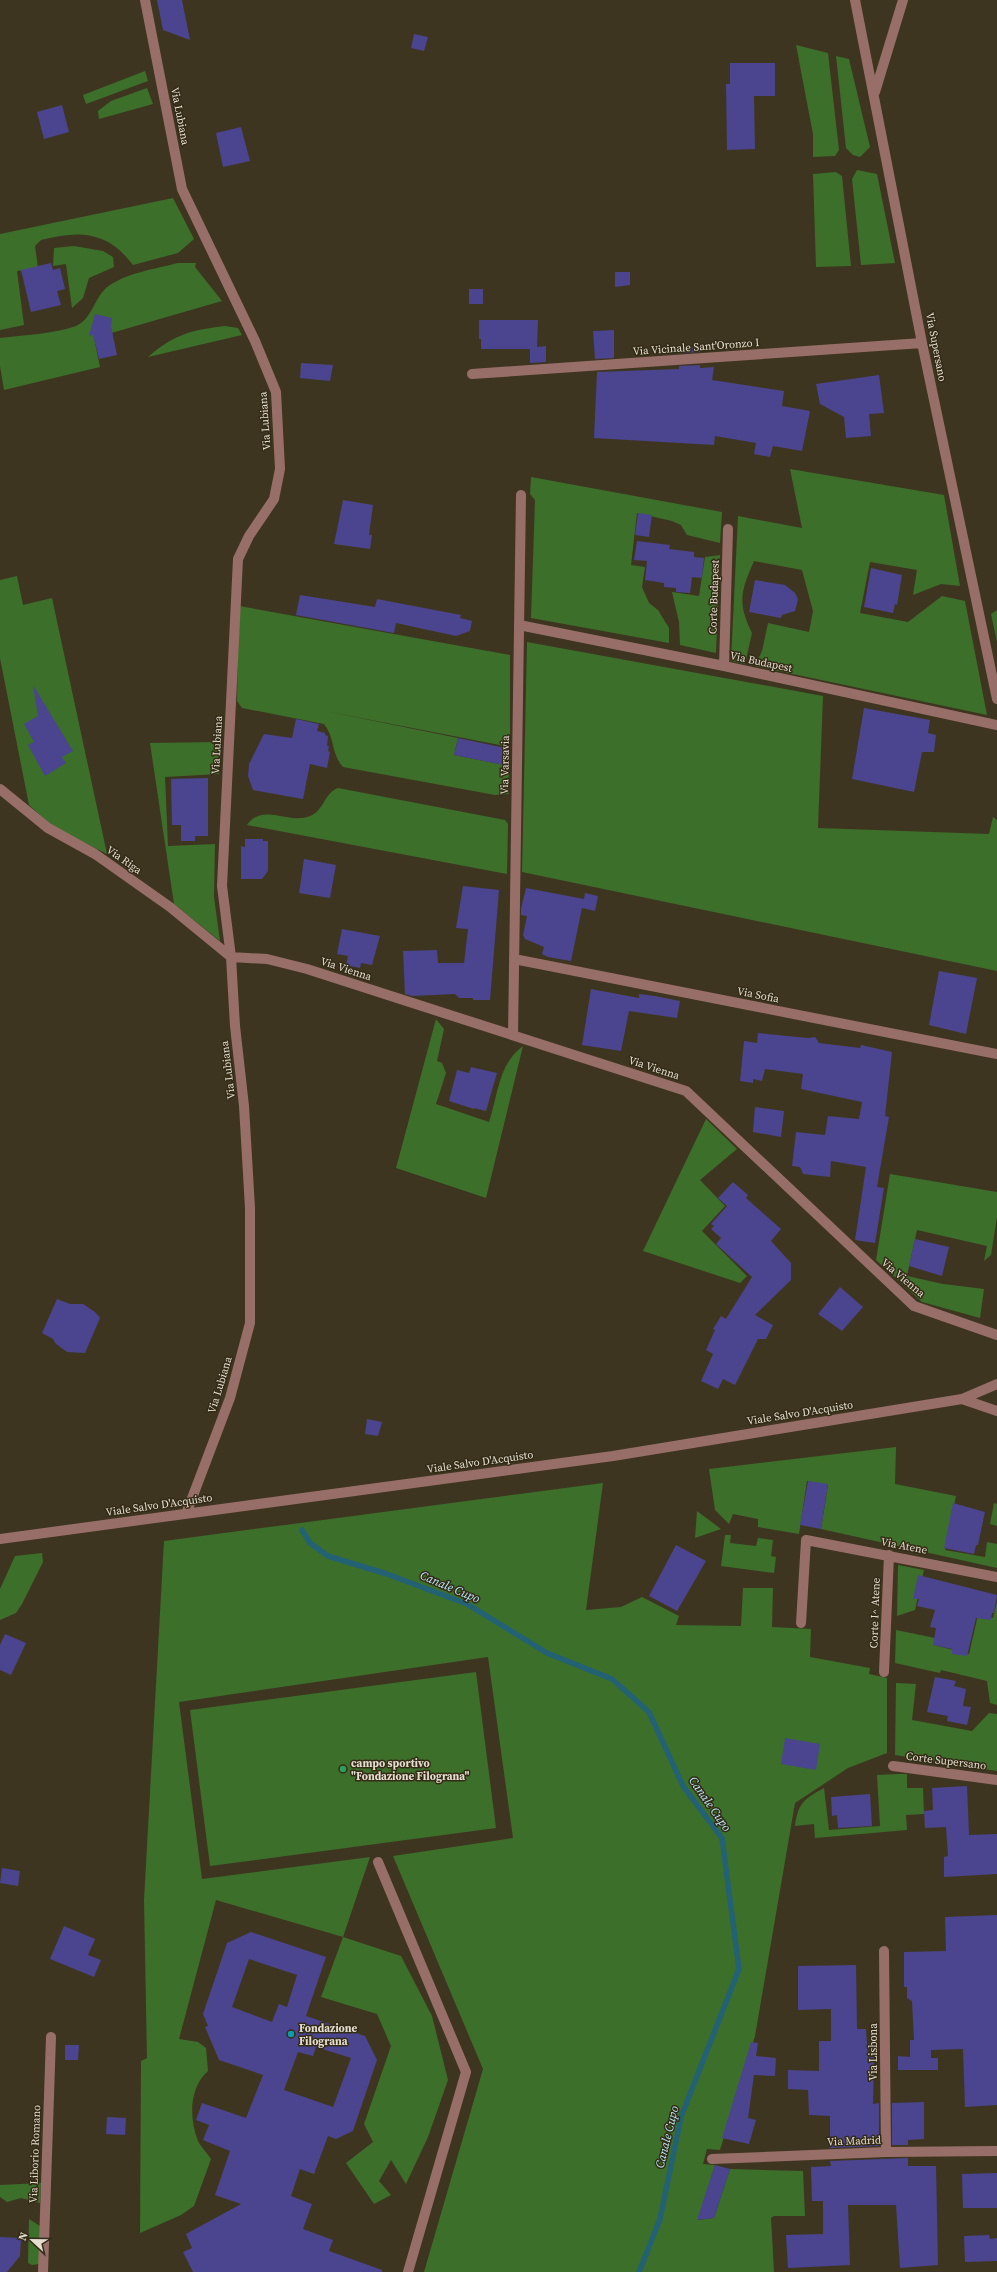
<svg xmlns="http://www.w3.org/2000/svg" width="997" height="2272" font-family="'Source Serif 4',serif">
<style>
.green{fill:#3c6f2a}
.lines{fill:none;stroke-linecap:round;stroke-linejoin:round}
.stream{stroke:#236275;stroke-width:5.5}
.building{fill:#4a458e;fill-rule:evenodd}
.minor{stroke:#986f68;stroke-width:10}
.leisure-dot{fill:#2e9e5b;stroke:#342b16;stroke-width:1.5}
.culture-dot{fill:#0f9aa8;stroke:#342b16;stroke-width:1.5}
.labels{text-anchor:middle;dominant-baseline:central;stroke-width:3;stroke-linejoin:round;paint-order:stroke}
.street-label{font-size:11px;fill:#e4ded1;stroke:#342b16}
.poi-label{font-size:11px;font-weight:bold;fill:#e4ded1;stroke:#342b16;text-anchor:start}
.water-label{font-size:12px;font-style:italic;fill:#b6eafd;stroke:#342b16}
</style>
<rect width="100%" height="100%" fill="#3e3520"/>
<path class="green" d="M796,45L828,53L839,150L835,156L813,157V134Z
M836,56L849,59L870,147L860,157L853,155L846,148Z
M145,71L148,81L86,104L83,95Z
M147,88L153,104L99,119L98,111L111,101Z
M857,170L877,174L895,263L861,265L852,179Z
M836,172L842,176L851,266L816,267L813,174Z
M173,198L194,239L178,253L133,265C107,231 81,230 41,240L35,246L38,268L17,271L24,325L0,330V234Z
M74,246L103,251L113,257L114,267L89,278L83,298L72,308L66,264L53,266L54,248Z
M178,263H196L195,267L222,301L94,338L100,367L4,390L0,366V338C23,335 54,334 76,326C92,319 94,299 106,288C125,273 155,269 178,263Z
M225,326L238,328L242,335L148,357C174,334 192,330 225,326Z
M790,469L944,495L960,586L941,584L913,595L917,570L870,562L860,613L908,622L942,596L965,601L987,715L755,666L762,651L768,623L809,632L813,611L802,570L754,561C741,591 737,602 752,633L745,664L731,661L738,516L802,528Z
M531,477L722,512L720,543L687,535L681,525L672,521L637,513L631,565L645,567L642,587L649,603L658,610L669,628V643L531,618L535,500L530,494Z
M720,555L716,653L680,645L679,622L672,592L699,596L705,557Z
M17,576L23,605L52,598L107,854L52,826L29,805L0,658V580Z
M239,606L510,655V747L325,711L458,738L454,755L509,766V794L495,795L343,767C331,754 335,737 324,724L242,708L237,701Z
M997,610V642L991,614Z
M527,642L823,696L818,828L989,834L993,817L997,820V971L522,872Z
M220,742L219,774L165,777L168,846L215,844L214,897L220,941L174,904L150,743Z
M338,788L505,820L508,824L507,874L247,825C263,802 289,825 310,816C324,811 324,793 338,788Z
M436,1019L444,1029L437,1061L442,1063L446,1073L436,1104L489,1122C498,1096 498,1064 523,1046L486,1198L396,1168Z
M706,1119L737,1149L700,1180L725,1206L702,1231L747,1276L740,1283L643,1251Z
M890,1174L997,1192V1217L991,1255L984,1261L987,1246L917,1230L907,1276L943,1284L984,1289L980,1318L922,1302L876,1260Z
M896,1447L895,1484L956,1496L945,1550L985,1557L987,1542L997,1544V1568L821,1529L828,1485L807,1481L799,1534L758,1527V1519L733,1514L729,1524L715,1510L709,1469Z
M603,1483L586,1610L621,1607L642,1597L679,1616L676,1625L741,1626L743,1588H773L772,1627L811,1629L810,1657L870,1668L869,1674L887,1678V1753L848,1768L795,1803L755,2036L720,2150L707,2149L703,2164L715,2165L698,2220L714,2218L730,2169L803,2171L805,2216H774L771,2218L774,2272H424L483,2069L393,1856L513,1838L488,1657L179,1702L202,1879L370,1857L343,1937L401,1956L432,2016L448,2080L428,2137L406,2184L391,2160L379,2181L391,2195L374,2204L346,2163L373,2142L364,2124L391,2046L377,2014L321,1997L343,1937L216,1900L179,2039L198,2042L206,2048L208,2071C189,2088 189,2118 198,2141C201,2147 207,2153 211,2159L194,2206L181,2215L140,2233L141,2061L147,2058L144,1900L164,1541Z
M994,1503L997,1504V1526L990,1524Z
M697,1511L721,1529L695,1538Z
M725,1535H731L730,1543L756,1546L758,1538L773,1540L771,1556L776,1557L774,1573L721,1566Z
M42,1553L43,1562L22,1604L16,1613L0,1620V1589L15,1556Z
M898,1565L924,1570L915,1610L897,1616Z
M997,1602V1705L990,1703L987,1681L941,1670L940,1673L895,1663L896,1630L935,1638L934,1645L969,1654L978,1615L993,1618Z
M476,1672L496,1828L210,1866L190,1710Z
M896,1683L916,1684L912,1720L972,1731L989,1713L997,1714V1771L895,1755Z
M898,1774H907V1788H923L924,1814L906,1815L907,1830L815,1838L814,1824L795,1826C798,1803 804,1799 824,1788L829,1830L880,1826L877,1775Z
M41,2183L40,2203L21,2198L7,2202L0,2197V2185Z
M29,2219L40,2226L39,2264L32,2265L28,2263Z"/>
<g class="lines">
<path class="stream" d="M302,1530L310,1543L328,1556L387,1574L467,1604L547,1653L612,1679L649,1712L683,1786L722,1838L739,1969L681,2117L660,2219L639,2272"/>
</g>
<path class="building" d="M157,0H182L190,40L163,30Z
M414,34L428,37L424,51L411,48Z
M730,63H775V96H754L755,149L727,150L726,84H730Z
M62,105L69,132L44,139L37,112Z
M241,127L250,161L223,167L216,133Z
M51,263L53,270L60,268L65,289L57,291L61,305L31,312L21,270Z
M615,272H630V285L615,287Z
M469,289H483V304H469Z
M95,314L112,318L111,326L117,355L99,359L93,335L89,336Z
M479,320H538L537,347L546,346V362L530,363V349H481V339H479Z
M614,330V358L595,359L593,331Z
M700,347V352L678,353V348Z
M301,363L333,365L330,381L300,378Z
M700,365V368L714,367L712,380L784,391L782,406L810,411L802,451L773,446L770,457L754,454L756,443L715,436L714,445L594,438L597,372L679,369V366Z
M879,375L884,413L869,414L871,436L846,438L844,417L820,404L816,384Z
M343,500L373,505L369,535H372L370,549L334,544Z
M638,513L652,515L649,537L635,535Z
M637,541L670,545L669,549L694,552V557L704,558L702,578L692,577L690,593L676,592V588L664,587V583L645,580L647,561L634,560Z
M871,568L902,575L897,605L895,604L893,613L864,607Z
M755,580L785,585L795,593L798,599L795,611L782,615L781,618L749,612Z
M300,595L375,607L377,599L461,615L460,618L472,621L470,631L456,636L396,623L394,633L296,615Z
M33,685L73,751L62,757L66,763L45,776L28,745L34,742L24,724L38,716Z
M864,708L930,720L928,733L936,735L934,752H922L914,792L852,779Z
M296,719L319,724L317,731L325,733V735L328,736L327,746H329L328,751L330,752L327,768L310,764L303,799L253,790L248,776L249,764L264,734L292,738Z
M458,738L510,749L509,766L454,755Z
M208,778V836H195V841H181V825H172L171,779Z
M245,839H263V841H268V871L262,879H241V846L245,847Z
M304,859L336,865L330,898L299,893Z
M463,886L499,890L490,1000H473V998H459L455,994L412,996L405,994L403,951L437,950L438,963H464L468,929L456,928Z
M526,888L584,899L585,893L598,896L595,911L582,908L571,961L548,957L542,954L544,947L525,939L523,935L527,916L521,915V909Z
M342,929L380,936L372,965L361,963L360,968L346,965L348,956L337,954Z
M939,971L977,978L966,1034L929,1025Z
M591,989L639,998V994L655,996L680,1001L677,1018L629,1011L621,1051L582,1045Z
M758,1033L808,1038L815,1037L819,1043L860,1048L861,1045L892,1052L885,1116L889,1117L877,1187L884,1188L875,1243L855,1240L866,1167L831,1161L830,1177L803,1174L800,1167L792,1166L796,1132L825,1135L828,1116L859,1119L862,1102L801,1089L803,1074L765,1069L762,1081L753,1079V1083L740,1081L744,1041L757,1043Z
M471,1067L497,1073L486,1111L474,1108V1109L449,1101L457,1070L469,1073Z
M755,1107L784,1111L781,1137L753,1132Z
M733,1182L748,1195L746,1198L781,1229L771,1241L791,1263V1280L755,1315L773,1325L766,1339H758L735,1385L723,1379L718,1389L701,1381L713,1354L706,1350L715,1330L713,1329L721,1316L726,1319L752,1277L716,1244L721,1238L711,1229L714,1226L711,1224L727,1206L718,1198Z
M915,1239L949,1247L942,1276L909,1266Z
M840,1287L863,1307L842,1331L818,1314Z
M57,1299L70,1304H83L95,1312L100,1318L85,1353L67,1352L56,1344L53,1339L42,1333Z
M367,1419L382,1422L378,1436L365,1434Z
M808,1481L828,1484L821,1529L800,1525Z
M953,1503L985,1512L978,1545H976L974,1554L944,1548Z
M676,1545L706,1561L677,1611L649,1596Z
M918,1575L997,1595L994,1613H992L991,1620L976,1618L967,1656L952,1654V1649L933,1645L936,1628L930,1627L935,1610L917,1606L919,1599H913Z
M5,1634L26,1643L11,1675L0,1670V1645Z
M935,1677L956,1681L954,1686L966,1689L963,1706L971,1707L967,1725L947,1721L948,1716L927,1712Z
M785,1738L820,1744L816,1770L781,1764Z
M967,1786L969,1835L997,1834V1874L944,1877V1857L948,1856L946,1827L925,1828L924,1811L933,1810L932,1788Z
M870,1794L872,1826L838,1828L837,1815L832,1816L831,1797Z
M2,1868L20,1871L18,1886L0,1883Z
M997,1915V2105L965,2107L963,2049L931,2050V2058H938V2070H898V2056L910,2057V2040H914L912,2001L907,1998V1987H904V1952L946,1951L945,1917Z
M64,1926L95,1939L88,1955L101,1960L94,1977L50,1959Z
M251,1932L326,1957L306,2016L365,2036L377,2060L353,2131L336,2139L328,2136L314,2174L300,2169L291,2196L312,2204L303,2229L333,2240L329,2251L382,2270V2272H193L183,2252L192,2248L186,2234L241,2204L215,2195L230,2151L203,2140L209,2125L196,2120L202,2103L246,2118L263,2075L219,2060L205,2027L208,2026L203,2014L227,1943ZM249,1959L297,1975L287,2007L279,2004L272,2022L232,2007ZM316,2047L351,2058L333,2107L284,2090L298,2052L313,2056Z
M856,1965L857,2029H866L868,2057H874L873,2104L879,2103V2146L830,2148V2116L809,2115L808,2090L788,2089V2070L819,2071V2041H831V2009L798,2010V1966Z
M751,2042L758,2043L756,2056L776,2058L775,2076L754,2075L748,2118L756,2120L749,2144L722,2138Z
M65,2045H79L78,2060H65Z
M924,2102V2139L908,2140V2145H892V2103Z
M107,2117L126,2118L125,2135L106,2134Z
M908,2158V2166H936L938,2265L900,2268L896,2205H848L850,2265L788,2268L786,2235L823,2234V2201H812L811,2167L831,2166L830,2161Z
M715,2165L730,2169L714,2218L697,2220Z
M997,2173V2208H963L962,2174Z
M989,2235L990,2239L997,2238V2261L965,2262L964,2236Z
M0,2237L21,2238L20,2256L7,2272H0Z"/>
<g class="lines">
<path class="minor" d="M145,0L182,189L255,341L276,392L280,469L274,499L249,536L238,559L222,886L231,957L235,1026L244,1106L250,1208V1323L230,1398L186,1514
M855,0L922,343L997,699
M875,92L903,0
M472,374L922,343
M519,625L724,666L997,725
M724,666L728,529
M0,789L48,828L95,854L170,907L231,957L267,959L307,969L686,1091L914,1306L997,1335
M514,959L997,1054
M513,1035L521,495
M962,1399L997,1411
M0,1539L613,1456L962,1399L997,1384
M801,1623L806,1540L997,1577
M884,1672L889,1555
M893,1766L997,1780
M378,1862L466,2072L408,2272
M884,1951L886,2152
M712,2159L886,2152L997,2151
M43,2272L51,2037"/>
</g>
<circle class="leisure-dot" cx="343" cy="1769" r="4"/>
<circle class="culture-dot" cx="291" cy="2034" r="4"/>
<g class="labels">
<g class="street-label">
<text transform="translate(180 116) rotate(79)">Via Lubiana</text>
<text transform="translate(696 347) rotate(-4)">Via Vicinale Sant'Oronzo I</text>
<text transform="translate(936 347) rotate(79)">Via Supersano</text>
<text transform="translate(265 421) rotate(-94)">Via Lubiana</text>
<text transform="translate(714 597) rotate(-88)">Corte Budapest</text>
<text transform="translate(761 662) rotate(12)">Via Budapest</text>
<text transform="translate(217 745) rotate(-87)">Via Lubiana</text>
<text transform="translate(505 765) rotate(-89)">Via Varsavia</text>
<text transform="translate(124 860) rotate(35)">Via Riga</text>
<text transform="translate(346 969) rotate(18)">Via Vienna</text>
<text transform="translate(758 995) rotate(11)">Via Sofia</text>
<text transform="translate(654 1068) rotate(18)">Via Vienna</text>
<text transform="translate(228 1070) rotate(-97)">Via Lubiana</text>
<text transform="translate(903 1278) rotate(40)">Via Vienna</text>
<text transform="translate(220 1385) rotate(-73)">Via Lubiana</text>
<text transform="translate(800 1413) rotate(-9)">Viale Salvo D'Acquisto</text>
<text transform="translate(480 1462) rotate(-8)">Viale Salvo D'Acquisto</text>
<text transform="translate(159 1505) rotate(-8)">Viale Salvo D'Acquisto</text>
<text transform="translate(904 1546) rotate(11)">Via Atene</text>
<text transform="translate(875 1613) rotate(-88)">Corte I^ Atene</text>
<text transform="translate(946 1761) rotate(7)">Corte Supersano</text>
<text transform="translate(873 2052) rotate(-90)">Via Lisbona</text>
<text transform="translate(854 2141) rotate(-2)">Via Madrid</text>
<text transform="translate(35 2154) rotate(-88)">Via Liborio Romano</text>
</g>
<g class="poi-label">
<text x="351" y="1763">campo sportivo<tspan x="351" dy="13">"Fondazione Filograna"</tspan></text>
<text x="299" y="2028">Fondazione<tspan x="299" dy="13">Filograna</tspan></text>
</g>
<g class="water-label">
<text transform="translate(450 1587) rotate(23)">Canale Cupo</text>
<text transform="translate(710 1804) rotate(55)">Canale Cupo</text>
<text transform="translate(667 2137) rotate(-76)">Canale Cupo</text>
</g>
</g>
<g transform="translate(32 2240) rotate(292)" stroke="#342b16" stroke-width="3" paint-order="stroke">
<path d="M0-3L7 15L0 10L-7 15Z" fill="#e4ded1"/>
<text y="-6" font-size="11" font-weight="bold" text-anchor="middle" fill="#e4ded1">N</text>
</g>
</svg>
